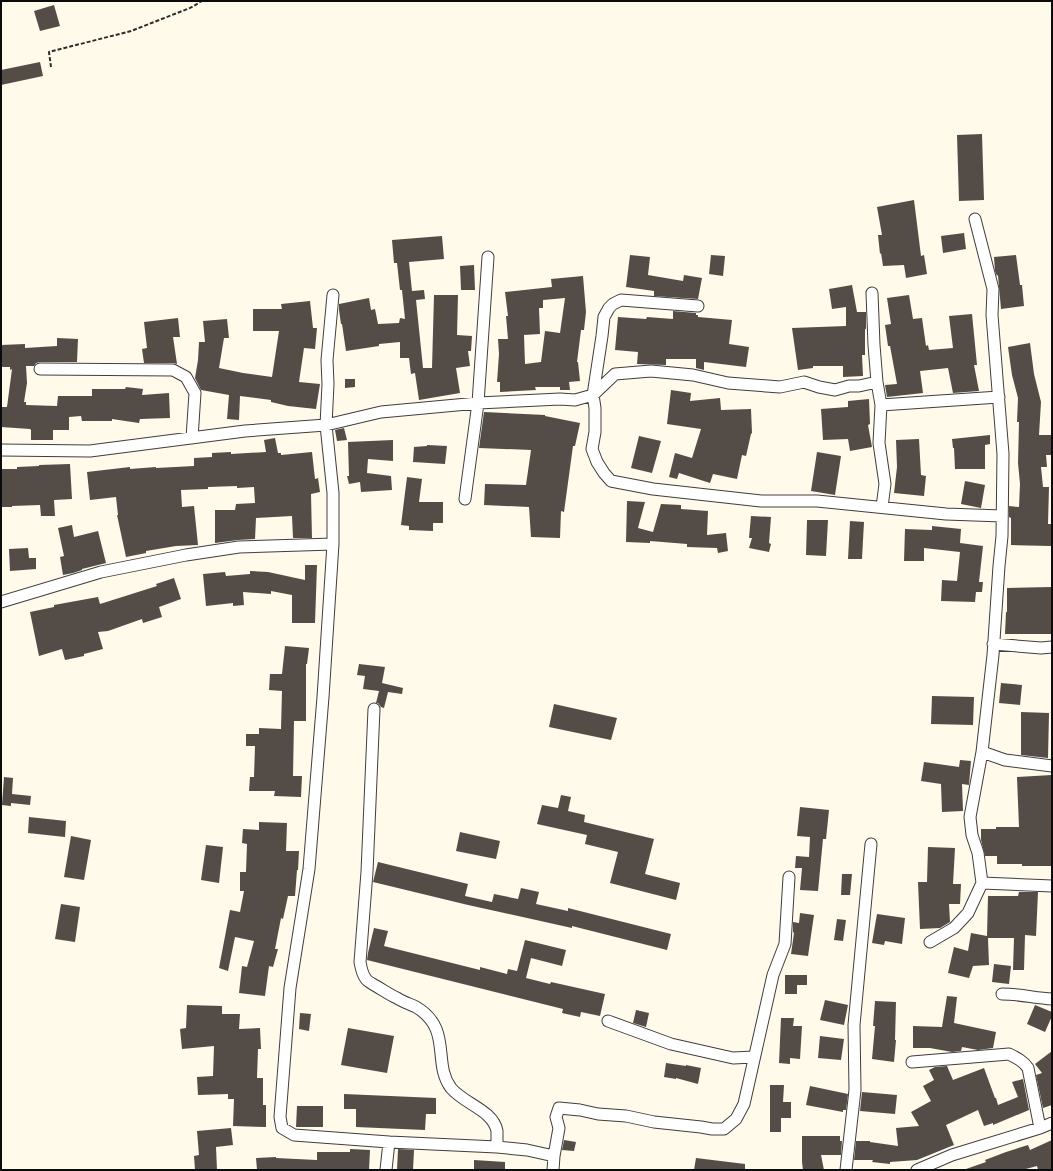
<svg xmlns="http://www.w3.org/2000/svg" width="1053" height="1171" font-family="'Noto Serif',serif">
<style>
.building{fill:#544c47;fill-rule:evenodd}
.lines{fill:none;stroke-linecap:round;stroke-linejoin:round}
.minor-casing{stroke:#3e3e3e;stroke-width:13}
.path{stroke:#2d2d2d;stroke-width:2;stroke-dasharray:4 2;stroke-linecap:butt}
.minor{stroke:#fff;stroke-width:11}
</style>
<rect width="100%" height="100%" fill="#fffae9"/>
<path class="building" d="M54,5L60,26L40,31L34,11Z
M40,62L43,76L1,85V70Z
M982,134L984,200L959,201L957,135Z
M914,200L921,256L924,255L927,274L906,278L904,265L883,266L881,253L880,254L878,235H882L877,207Z
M964,233L966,249L943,253L941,236Z
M442,236L444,259L409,262L412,291L424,290L425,299L416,300L423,368H432L434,295H458L457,335L472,336L471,351H468L470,366L456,368L460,393L419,400L415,373L411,374L409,358H400V342L379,344V346L346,351L342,324H341L339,310V304L369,298L371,310L375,309L378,324L399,323L400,318L405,319L402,290H400L397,263H394L392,240Z
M630,255L650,257L648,275L683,281L684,275L702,278L698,299L654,296V291L626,287Z
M711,255L725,256L723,276L709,274Z
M1016,255L1020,285H1022L1024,306L1001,309L998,275L997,276L995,271L994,257Z
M474,265L475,290H461L460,266Z
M583,276L586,312L584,330H581L577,362H578L580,381L569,382L570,390H560V387H535L536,390L500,392V382H497L499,354L498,339H508L506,316H508L505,292L552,287L551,279ZM565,298L560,333L545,331L541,362L525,364L524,335L540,334L539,308H543V300Z
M852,285L857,312H866V329H865V355H862L863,376L843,377V366H813V368L798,370L792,328L846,326V307L832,309L829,289Z
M909,295L913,319L922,318L926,346L928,345L929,350L953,348L949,316L972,314L977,365H974L979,391L953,393L948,368L920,371L923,393L887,397L885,385L897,384L890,346H888L885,325L891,324L887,298Z
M310,301L313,328H317L315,349L304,348L299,382L320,384L316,409L288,406L271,402V400L240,396L239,420L227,419L229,395L201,390L195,378L198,360L199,342H205L203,321L227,319L229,338H224L219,368L243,373L272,377L279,331H253V309H282L281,304Z
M673,311L696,313V315H698V317L732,320L729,344L749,347L746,367L704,362V370L696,368V359H666V365L637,364L638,352L615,350L618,317L646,319L647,317L673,319Z
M178,318L180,337H173L177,364L173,363H144L142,349L147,348L144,322Z
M57,338L78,339L77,362H40L36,363L34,366H26L27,383L24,402H26V405L57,406L58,396H92V389H125L126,387L143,389L142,395L169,393L170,418L140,419L139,423L112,419V421H82L81,416L69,417V430H53V440H31V430L30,429L1,427V407H7L12,369L10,370V367H1V345L25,344V348L57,346Z
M1030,343L1034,374L1041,402L1039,435H1052V455H1046L1047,467H1041L1043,487H1049L1048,524H1051V546L1011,545V518L1009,517V506L1019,507L1020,484L1018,463L1019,422H1017L1018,398L1012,375L1008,347Z
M345,379H355V387L345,388Z
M671,390L691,393L690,401L720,398L721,410L751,409L752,433L751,434L746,456L742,455L737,479L713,474L710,483L679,473L677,479L669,477L675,453L692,458L701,429L667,424Z
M869,399L870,424L868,425L872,447L850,451L848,439L823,440L821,409L848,407V401Z
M484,412L545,415V416L580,423L575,446H573L564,512L561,511L560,538L531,537L529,507L484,505L485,484L526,485L531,450L479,448Z
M344,428L347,440L337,441L335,430Z
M990,435V444L985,445V469H955L954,448H953L952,439Z
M639,436L661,441L652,473L631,468Z
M275,438L278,453H281V455L312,452L315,479L318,478L320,492L311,494L312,538H293L292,516L256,518L255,539L238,540L215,543V510H235L236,504L255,503L254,487L237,488V486L208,487V489L181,490L182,507L194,506L198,545L176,546L146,551V553L126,557L117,515H118L116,497L90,500L87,472L130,467V469L156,467V468L194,466V458L212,457V453L231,452V454L266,452L264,440Z
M919,439L921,475L926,476L924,496L894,493L897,467L896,440Z
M393,440V461L368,459L367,473L391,476L392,490L361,492L360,482L349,484L347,476H349L348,442Z
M427,445L447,446L445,464L413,462L414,447L427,446Z
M817,452L841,456L835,495L811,491Z
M70,464L72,499L54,500L55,516H41L40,505L12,506V507H1V469H17V467L39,466V465Z
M407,477L422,479L419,502H443V523H433V531L409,530V526L401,525Z
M965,481L985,485L981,508L961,504Z
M627,501L645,502L638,528L653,532L661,504L681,505V509L708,511L707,535L726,533L728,551L718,553L717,548L687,547V544L650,541V543L626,542Z
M751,516L771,517L769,543L771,544L769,552L749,548L752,538H749Z
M807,520H828L826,556L806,555Z
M850,521L864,522L862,559H848Z
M72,525L74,537L98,531L106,563L82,569V570L73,573L63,575L60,557L64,556L58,528Z
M932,526L961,529L960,543L983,546L979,582H983L982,592H976L975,602L941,601L942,580L957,581L960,552L924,548V561H904L905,529L932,530Z
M28,548L29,558H36V569L10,571L9,549Z
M305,565H317L315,623H292V595L271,591V594L243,592L244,605L233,606V603L206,606L203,574L225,572L226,576L250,574V571L268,572L305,580Z
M174,578L181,599L159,607L162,617L143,623L142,619L108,631L98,632L103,649L84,654V656L65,660L62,649L39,656L30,612L54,607V605L98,597L100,604L157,586L156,584Z
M1052,587V634H1005L1006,612H1007V588Z
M285,646L309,648L307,664H306V721H294L293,776H302L301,797L274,796L275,791H249L250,777H254L255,746H246V734H259V728L281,729L282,691L269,690L270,674H282Z
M359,664L385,667L382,683L403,688L402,694L388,692L384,708L381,707L378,703H376L379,691L363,689L365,676L357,675Z
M1001,683L1022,685L1020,705L999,703Z
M932,696L974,697L973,725L931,724Z
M554,704L617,718L611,740L549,727Z
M1021,712L1049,713L1048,758L1021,755Z
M960,760L971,761L969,785L962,784L963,811L942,812L941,784L921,781L924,762L959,767Z
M1052,775V866H1022V864H997V856H985L981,840V829H996V827H1019L1017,777Z
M4,777L13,778L12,794L31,796L30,805L11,803V806L2,805Z
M561,795L571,797L568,811L585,815L584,822L654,839L645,874L680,883L676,900L610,883L618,852L585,844L587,835L537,824L542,805L558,808Z
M800,807L829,810L826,839H823L818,891L800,890L802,868H795L796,856L809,857L810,837L797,836Z
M29,817L66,821L65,837L28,833Z
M259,822L287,823L286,851H299L298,870H297L295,896H288L283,919L281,918L275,949H278L273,967L269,966L265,996L239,993L242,966L247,967L254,941L235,937L228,971L219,968L230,910L240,912L244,891H240V872H246L247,844L242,843L243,829L259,830Z
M460,832L500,841L496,859L456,851Z
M71,836L91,840L84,880L64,877Z
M206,845L223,847L219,883L201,880Z
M928,847L955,848L953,884H961L960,904H949L950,922L940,928L920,929L918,882H927Z
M378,862L468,884L465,896L492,902L494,894L518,899L521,888L539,892L536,904L568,911V908L671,934L667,950L572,926V928L468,905L373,882Z
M842,874H852L850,895H841Z
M1019,892H1038L1036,936L1025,935L1024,970H1013L1014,938H988L989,965L973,966L969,978L948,973L954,947L968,951L971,933L987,936L988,896H1018Z
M61,904L80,907L75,942L55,939Z
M800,913L814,915L808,956L791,954L794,933L793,932V922L799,923Z
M877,914L905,918L902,944L885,941L884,945L872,943Z
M837,919L846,920L843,941L834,940Z
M374,928L388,931L384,946L480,970V967L507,974L508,969L517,971L525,940L566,950L562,966L531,958L526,978L550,984L551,982L605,994L600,1016L581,1012L580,1017L562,1013L563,1009L367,960L368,953Z
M994,964L1011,966L1009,984L992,982Z
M785,975H807V985H797V994H785Z
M947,996L957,997L954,1023L996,1032L993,1048L978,1050L962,1047L961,1051L952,1052L930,1048H913V1026L942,1027Z
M825,1000L848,1005L844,1025L820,1020Z
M875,1001L896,1002L895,1040H896L894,1062L872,1059L875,1026H873Z
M187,1005L222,1006V1014H240L239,1029L260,1028L261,1049H258L257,1078H263V1105H266V1127L233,1126L234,1099H228V1094L198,1095L197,1077L213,1076L214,1046L182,1049L180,1029L186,1028Z
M1035,1005L1052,1012V1016L1045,1032L1027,1024Z
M636,1010L649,1013L646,1027L633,1023Z
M300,1013L311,1014L309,1031L299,1029Z
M781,1018H794L793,1026H802L800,1059L790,1058V1064L779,1063Z
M348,1028L394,1036L387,1073L341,1065Z
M820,1036L844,1039L841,1060L818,1058Z
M1052,1051V1105L1043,1108L1036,1075L1042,1073L1035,1064Z
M666,1063L686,1066V1065L701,1068L698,1084L676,1078V1079L664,1077Z
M947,1066L953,1080L984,1068L995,1098H996L998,1105L1018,1097L1012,1082L1023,1079L1029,1110L993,1125V1123L984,1126L978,1110L946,1125L954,1145L917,1160L890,1162V1164L872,1162L873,1160H854L856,1141H870V1142L898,1146L896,1128L919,1126L911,1112L931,1101L923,1086L934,1080L929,1070L935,1067Z
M770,1085H784L783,1102H791V1118H781V1132H770Z
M810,1086L848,1094L846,1110H843V1112L806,1105Z
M862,1092L897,1095L895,1114L860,1111Z
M344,1094L436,1098V1114H426L425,1130L356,1127V1109H344Z
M297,1106H323V1127H296Z
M231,1128L233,1145L216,1147L217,1170H195L194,1156L199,1155L197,1131Z
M802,1136H840V1141H842L841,1155H821L824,1170H803L802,1162Z
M564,1140L576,1142L574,1151L562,1150Z
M1052,1140V1170H1038L1037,1166L1022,1170H966V1169L986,1162L985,1160L1006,1152L1028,1145L1030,1150Z
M350,1149L370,1150L369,1170H257L256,1158L276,1157V1158L317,1160V1152H350Z
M398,1149L414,1150L413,1170H397Z
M696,1158L745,1164V1170H694Z
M474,1160L505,1162V1170H474Z"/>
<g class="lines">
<g class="minor-casing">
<path id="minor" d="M872,293L874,345L877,382L881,405L879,443L885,484L882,507
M333,295L327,360L328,384L326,425L333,493V544L323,697L309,869L290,988L280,1117L282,1128L294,1135L389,1142L497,1147L527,1150L554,1156
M698,306L621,300L613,304L609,308L604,317L602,336L593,395L595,408V432L592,449L597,462L604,473L611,481L653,489L761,501H817L946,514L1002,516
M40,369L173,370L186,377L195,393L192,438
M881,405L999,397
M1,450L90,451L245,431L326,425L381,412L478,403L560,399L575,400L593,395L615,374L651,371L693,375L728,383L780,387L804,382L819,387L835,390L849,386H859L877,382
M465,499L478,403L488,257
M1,602L101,572L186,555L239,547L333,544
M993,644L1041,648L1052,647
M374,709L367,872L360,962C361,968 362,974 366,979C368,982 373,984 376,986C383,990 390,995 397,998C403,1002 410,1004 416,1007C453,1029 432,1063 451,1088C464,1104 493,1110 497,1131C497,1136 497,1142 497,1147
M982,752L1005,760L1052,766
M982,883L1052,886
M930,942L954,928L968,913L982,883L978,853L972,835L970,817L982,752L993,655L999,566L1002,536L1003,454L992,315L993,289L975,219
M1002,994C1019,994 1035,998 1052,999
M608,1021L671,1044L733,1058L754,1057
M912,1062L1009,1054C1017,1058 1023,1061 1028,1068L1040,1128
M386,1170L389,1142
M553,1170L554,1156L559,1128L556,1117L559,1108L580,1110L598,1114L626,1116L654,1122L701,1127L712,1129H724L736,1119L744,1104L773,975L785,944L789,877
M846,1170L855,1090L854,1025L871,844
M917,1170L952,1155L1040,1128L1052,1123"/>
</g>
<path class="path" d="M51,67L49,52L131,31L190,8L202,1"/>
<use href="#minor" class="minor"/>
</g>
<rect width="1053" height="1171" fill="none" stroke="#0b0b0b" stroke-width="4"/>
</svg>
